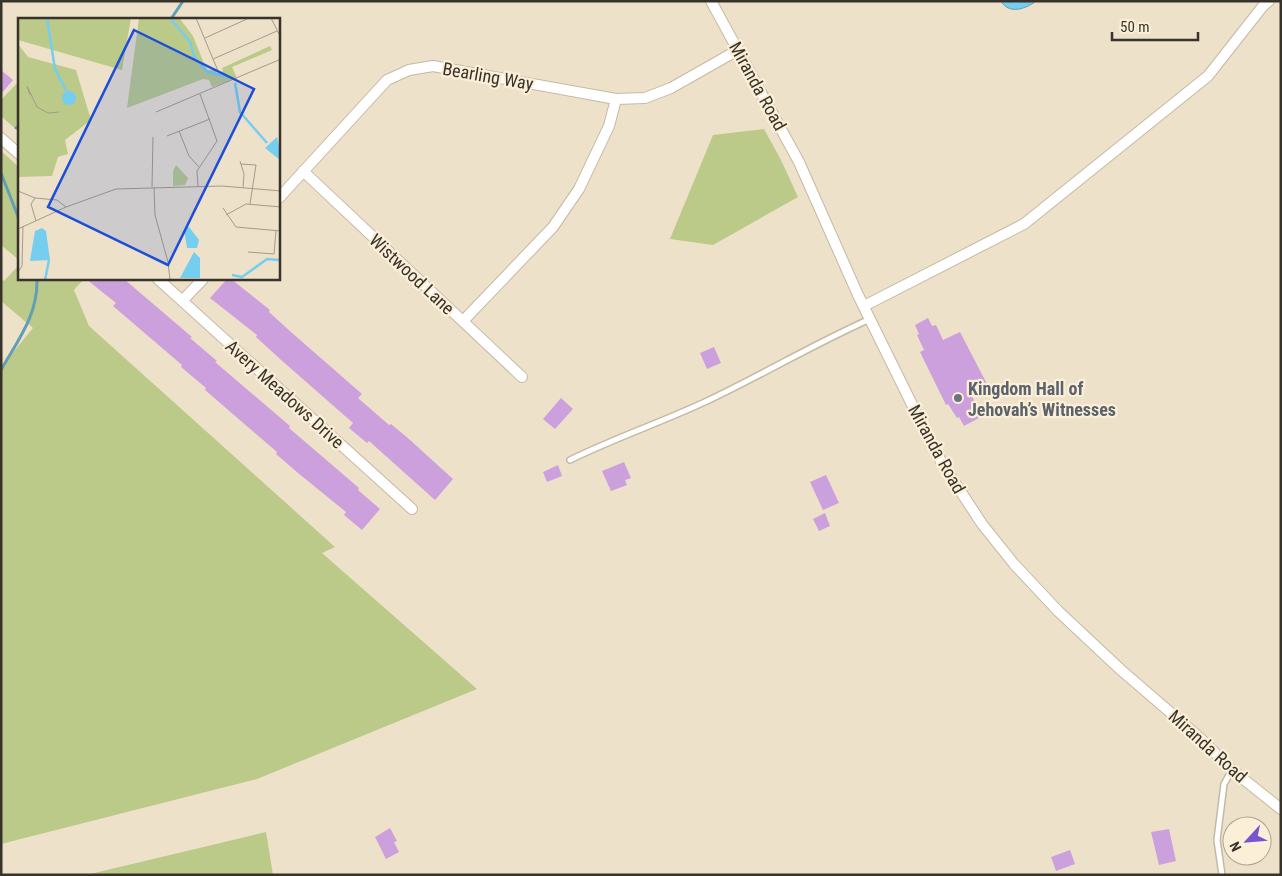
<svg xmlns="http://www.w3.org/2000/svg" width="1282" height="876" font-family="'Roboto Condensed',sans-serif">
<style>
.green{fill:#bbca88}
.water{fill:#75cdef;stroke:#639fb4}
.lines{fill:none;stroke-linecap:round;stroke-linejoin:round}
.stream{stroke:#639fb4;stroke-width:3}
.building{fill:#cca0dc}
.service-casing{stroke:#c5b9a3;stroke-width:8}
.minor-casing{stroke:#c5b9a3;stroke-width:12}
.service{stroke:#fff;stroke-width:5}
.minor{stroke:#fff;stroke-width:10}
.worship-dot{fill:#6b7280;stroke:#fbefd7;stroke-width:2}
.labels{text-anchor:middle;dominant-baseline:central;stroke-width:4.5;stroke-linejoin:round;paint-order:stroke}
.street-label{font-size:18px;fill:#38332a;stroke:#fbefd7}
.worship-label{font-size:18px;font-weight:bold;fill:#5b616d;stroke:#fbefd7;text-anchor:start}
.inset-river{fill:none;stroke:#75cdef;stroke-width:2.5}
.inset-road{fill:none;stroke:#a59b8a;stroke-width:1}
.view{fill:#1d4ed8;fill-opacity:0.15;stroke:#1d4ed8;stroke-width:2.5}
.inset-edge{fill:none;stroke:#38332a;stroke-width:2.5}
</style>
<rect width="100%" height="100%" fill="#eee1ca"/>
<path class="green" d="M19,81V132L1,116V100Z
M764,129L781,160L798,197L713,245L670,239L713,135Z
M1,151L19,167V260L1,245Z
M19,265V279H84L74,290L89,326L335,547L322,553L477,689L257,779L1,844V367L33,328L1,301V279L4,281Z
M266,832L273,875H86Z"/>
<path class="water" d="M1001,1H1036C1026,9 1009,15 1001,1Z"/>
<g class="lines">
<path class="stream" d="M171,19L183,1
M16,128L19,126
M1,173L19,219
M1,370C18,340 38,315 37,279"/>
</g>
<path class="building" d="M1,70L13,80L1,94Z
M86,279H124L192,337L190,338L217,361L215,362L290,426L289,428L359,488L358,490L380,509L362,530L344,515L346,512L298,473L276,454L277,452L205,390L206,388L181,367L182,365L113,306L116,303Z
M227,279H231L270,310L269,312L291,332L362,394L358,398L389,425L391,424L409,439L453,479L435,500L369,441L367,443L349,428L353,423L280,359L256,337L257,335L210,298Z
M928,318L932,326L936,325L943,340L960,332L987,384L970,393L978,407L974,409L979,418L964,426L959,417L957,418L948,404L946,405L920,352L924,350L917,335L919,334L915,325Z
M714,347L721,363L707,369L700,353Z
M561,398L573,409L555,429L543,419Z
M624,462L631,478L625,480L627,485L611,491L602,471Z
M558,465L562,476L547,482L543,472Z
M826,475L839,503L823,510L810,482Z
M825,513L830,526L819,531L813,519Z
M390,828L397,841L394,842L399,852L386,859L375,837Z
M1169,829L1176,861L1159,865L1151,832Z
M1070,850L1075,864L1056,871L1051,857Z"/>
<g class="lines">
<g class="service-casing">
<path id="service" d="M570,460C615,438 662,422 707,401C762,375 814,344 870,319
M1222,875L1217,840L1224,784L1232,770"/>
</g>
<g class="minor-casing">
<path id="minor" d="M711,1L799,162L858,295L929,439L942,463L982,524L1014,564L1058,611L1121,670L1200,738L1232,770L1281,809
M1,138L19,154
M303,171L522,377
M279,198L387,80L409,70L433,66L616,99L645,98L671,88L738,50
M158,279L412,509
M182,301L203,279
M864,306L1024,224L1208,76L1263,6L1269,1
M463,321L553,227L579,189L609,126L616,99"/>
</g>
<use href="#service" class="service"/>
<use href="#minor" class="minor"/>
</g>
<circle class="worship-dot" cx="958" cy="398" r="5"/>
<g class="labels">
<g class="street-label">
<text transform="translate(488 76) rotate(10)">Bearling Way</text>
<text transform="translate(758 86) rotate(61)">Miranda Road</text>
<text transform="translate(412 274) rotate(43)">Wistwood Lane</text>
<text transform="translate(285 394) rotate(42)">Avery Meadows Drive</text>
<text transform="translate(937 449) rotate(61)">Miranda Road</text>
<text transform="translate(1208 746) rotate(42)">Miranda Road</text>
</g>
<g class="worship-label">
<text x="968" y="388">Kingdom Hall of<tspan x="968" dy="21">Jehovah’s Witnesses</tspan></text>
</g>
</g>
<g transform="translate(18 18)">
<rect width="262" height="262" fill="#eee1ca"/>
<path d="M0,0H113L104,52L0,22ZM121,0L162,1L175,18L189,53L197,50L199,56L205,53L204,50L252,28L254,32L214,49L219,60L194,69L191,62L185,61L109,90ZM0,26L10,39L58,52L73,102L47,122L50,136L40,139L34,158L0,159ZM158,147L170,160L167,167L155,168V153Z" fill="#bbca88"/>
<path d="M44 80a7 7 0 1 1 14 0a7 7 0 1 1-14 0ZM259,119L262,133V142L247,130ZM171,209L181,222L179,230H169L166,211ZM24,210L28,213L32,242L12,243L17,213ZM176,234L182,240V260H162Z" fill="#75cdef"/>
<path class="inset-river" d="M29,0L37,51L49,74M152,0L172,24L177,40L190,54L215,60M217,65L222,94L249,125M214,257L224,259L249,241L261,242M27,262L31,242"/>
<path class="inset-road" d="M178,0L200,53M253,0L263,20M187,20L229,1M195,41L259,13M12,77L9,68L19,89L30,95L41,94M138,94L263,41M161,113L171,138L181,149M149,118L192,101M222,143L226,156L225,170M223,146L238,147L232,186M134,169L135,119M136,169L137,197L150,244L152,262M180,169L179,153L199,123L182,76M0,173L17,180L39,182L48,189M17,180L13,186L18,203M205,190L218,209L263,213M208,197L228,186L263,189M0,211L48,189L98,171L204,168L263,173M230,234L256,236L258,213M0,254L4,248L5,208"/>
<path class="view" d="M116,12L236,71L150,247L30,189Z"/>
<rect width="262" height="262" class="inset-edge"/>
</g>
<rect width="1282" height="876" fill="none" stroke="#38332a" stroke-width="5"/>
<g transform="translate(1247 841) rotate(244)"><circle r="24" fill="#fbefd7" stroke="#ada492"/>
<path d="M0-4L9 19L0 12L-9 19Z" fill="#7655cf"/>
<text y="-8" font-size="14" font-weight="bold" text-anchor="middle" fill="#38332a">N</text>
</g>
<path d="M1112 32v8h86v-8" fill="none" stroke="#38332a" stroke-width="2.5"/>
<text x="1120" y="32" font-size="15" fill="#38332a" stroke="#fbefd7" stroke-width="4" paint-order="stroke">50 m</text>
</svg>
